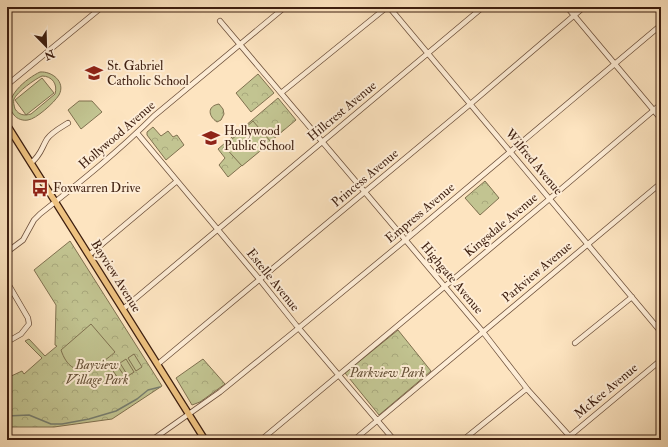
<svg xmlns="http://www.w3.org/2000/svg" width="668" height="447" font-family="'IM FELL Double Pica',serif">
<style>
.park{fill:url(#park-crowns);stroke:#807150}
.garden{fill:#c2c491;stroke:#807150;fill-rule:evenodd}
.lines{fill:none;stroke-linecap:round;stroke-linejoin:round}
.stream{stroke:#787f70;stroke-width:1.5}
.minor-casing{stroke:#6d503b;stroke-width:6}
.major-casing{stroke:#3d1e0f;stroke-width:8}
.minor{stroke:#feedd6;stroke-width:4.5}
.major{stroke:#eec280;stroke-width:5.5}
.labels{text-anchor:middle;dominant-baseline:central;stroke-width:4;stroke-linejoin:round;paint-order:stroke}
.poi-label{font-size:13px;fill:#3d1e0f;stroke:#feedd6;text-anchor:start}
.street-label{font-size:13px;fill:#3d1e0f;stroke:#feedd6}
.park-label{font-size:13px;font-style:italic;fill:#655036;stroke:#feedd6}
</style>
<defs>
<pattern id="park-crowns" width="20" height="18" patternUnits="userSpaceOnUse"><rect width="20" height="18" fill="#c2c491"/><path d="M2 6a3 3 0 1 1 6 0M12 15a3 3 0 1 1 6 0" fill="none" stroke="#a8a87c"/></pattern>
</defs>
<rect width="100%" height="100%" fill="#fde4c0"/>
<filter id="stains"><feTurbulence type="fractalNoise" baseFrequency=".005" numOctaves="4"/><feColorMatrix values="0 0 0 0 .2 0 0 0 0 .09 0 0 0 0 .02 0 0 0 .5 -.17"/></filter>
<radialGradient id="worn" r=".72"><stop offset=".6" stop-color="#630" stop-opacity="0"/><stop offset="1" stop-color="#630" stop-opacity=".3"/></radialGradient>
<path class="park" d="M258,74L274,93L251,112L236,93Z
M278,98L296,120L228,177L219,165L225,158L218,149Z
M219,104L223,109L224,114L221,120L217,122C208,116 207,106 219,104Z
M153,127L161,136L168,131L173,137L177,135L184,145L166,160L147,135V132Z
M485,181L499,198L480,215L465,198Z
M70,241L162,386L112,419L54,427H7V378L22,371L24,374L42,358L25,341L29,339L45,356L57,346L55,345L56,305L34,270Z
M398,330L431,371L379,415L345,373Z
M203,359L225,384L200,402L192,405L176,378Z"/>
<path class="garden" d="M40,72C52,71 66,82 59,95C54,103 36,119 28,120C23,121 17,119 14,115C0,99 27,78 40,72ZM42,76C52,76 58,84 55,94L31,114C24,116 19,115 15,109C14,105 13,102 14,99C17,92 35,79 42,76Z
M42,78L54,93L26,115L15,100Z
M79,101H92L102,112L81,129L68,110Z
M253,121L271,142L242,166L224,146Z
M91,324L115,352C97,368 72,383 61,350Z
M134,354L142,367L136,371L128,358Z
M126,359L134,372L128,376L120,363Z
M117,365L125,377L120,381L111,368Z"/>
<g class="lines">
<path class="stream" d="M7,416L29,415L51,424H62L89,419L116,411L137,399L148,390L160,387"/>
<g class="minor-casing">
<path id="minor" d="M389,7L661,332
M567,7L661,119
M220,21L408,243L483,332L528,390L573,440
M7,85L102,7
M281,93L387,7
M137,133L260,280L296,325L394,440
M31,163C41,155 41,149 47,139C52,132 60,128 68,123
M7,252L23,240L34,220L40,214C79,183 119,151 154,116L285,7
M89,255L177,181
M7,282L28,318L29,324L21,334L7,342
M123,309L483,7
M575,343L632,297
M158,364L468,106L584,7
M152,440L220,392L295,331L403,242L661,25
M261,440L547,201L661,104
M354,440L661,183
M463,440L525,390H528
M565,440L661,360"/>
</g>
<g class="major-casing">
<path id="major" d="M7,125L205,440"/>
</g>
<use href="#minor" class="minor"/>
<use href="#major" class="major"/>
</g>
<defs>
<g id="school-bare" transform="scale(1.38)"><path d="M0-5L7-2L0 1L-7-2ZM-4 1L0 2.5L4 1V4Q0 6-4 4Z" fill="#8f2418" stroke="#feedd6" stroke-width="2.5" paint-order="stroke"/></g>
<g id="bus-bare" transform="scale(1.38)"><path d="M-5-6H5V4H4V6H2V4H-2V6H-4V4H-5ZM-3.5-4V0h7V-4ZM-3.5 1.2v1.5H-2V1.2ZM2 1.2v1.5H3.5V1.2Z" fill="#8f2418" stroke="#feedd6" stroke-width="2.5" paint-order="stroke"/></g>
</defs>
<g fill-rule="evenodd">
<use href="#school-bare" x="94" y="73"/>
<use href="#school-bare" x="211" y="138"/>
<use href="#bus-bare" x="40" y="188"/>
</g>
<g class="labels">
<g class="poi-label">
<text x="107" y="66">St. Gabriel<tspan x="107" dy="15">Catholic School</tspan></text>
<text x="224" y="131">Hollywood<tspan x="224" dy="15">Public School</tspan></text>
<text x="53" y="188">Foxwarren Drive</text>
</g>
<g class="street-label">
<text transform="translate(342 111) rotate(-40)">Hillcrest Avenue</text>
<text transform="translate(117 135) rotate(-41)">Hollywood Avenue</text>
<text transform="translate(534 162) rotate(50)">Wilfred Avenue</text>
<text transform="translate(365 178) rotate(-40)">Princess Avenue</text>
<text transform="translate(420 213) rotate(-40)">Empress Avenue</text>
<text transform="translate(501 225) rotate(-40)">Kingsdale Avenue</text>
<text transform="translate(537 272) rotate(-40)">Parkview Avenue</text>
<text transform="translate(116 276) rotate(58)">Bayview Avenue</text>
<text transform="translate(452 278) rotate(50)">Highgate Avenue</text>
<text transform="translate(273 280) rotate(51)">Estelle Avenue</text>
<text transform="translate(606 391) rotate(-40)">McKee Avenue</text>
</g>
<g class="park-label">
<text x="97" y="365">Bayview<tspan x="97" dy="15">Village Park</tspan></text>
<text x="387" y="373">Parkview Park</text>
</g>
</g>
<rect width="668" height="447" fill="none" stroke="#fde4c0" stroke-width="24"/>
<rect x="8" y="8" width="652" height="431" fill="none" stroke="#3d1e0f" stroke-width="2"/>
<rect x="12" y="12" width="644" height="423" fill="none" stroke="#3d1e0f"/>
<g transform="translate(46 46) rotate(157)" stroke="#feedd6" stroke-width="3" paint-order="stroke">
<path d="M0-3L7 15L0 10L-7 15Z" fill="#3d1e0f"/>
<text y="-6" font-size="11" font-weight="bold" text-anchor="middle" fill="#3d1e0f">N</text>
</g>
<rect width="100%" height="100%" filter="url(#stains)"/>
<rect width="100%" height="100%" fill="url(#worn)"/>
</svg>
